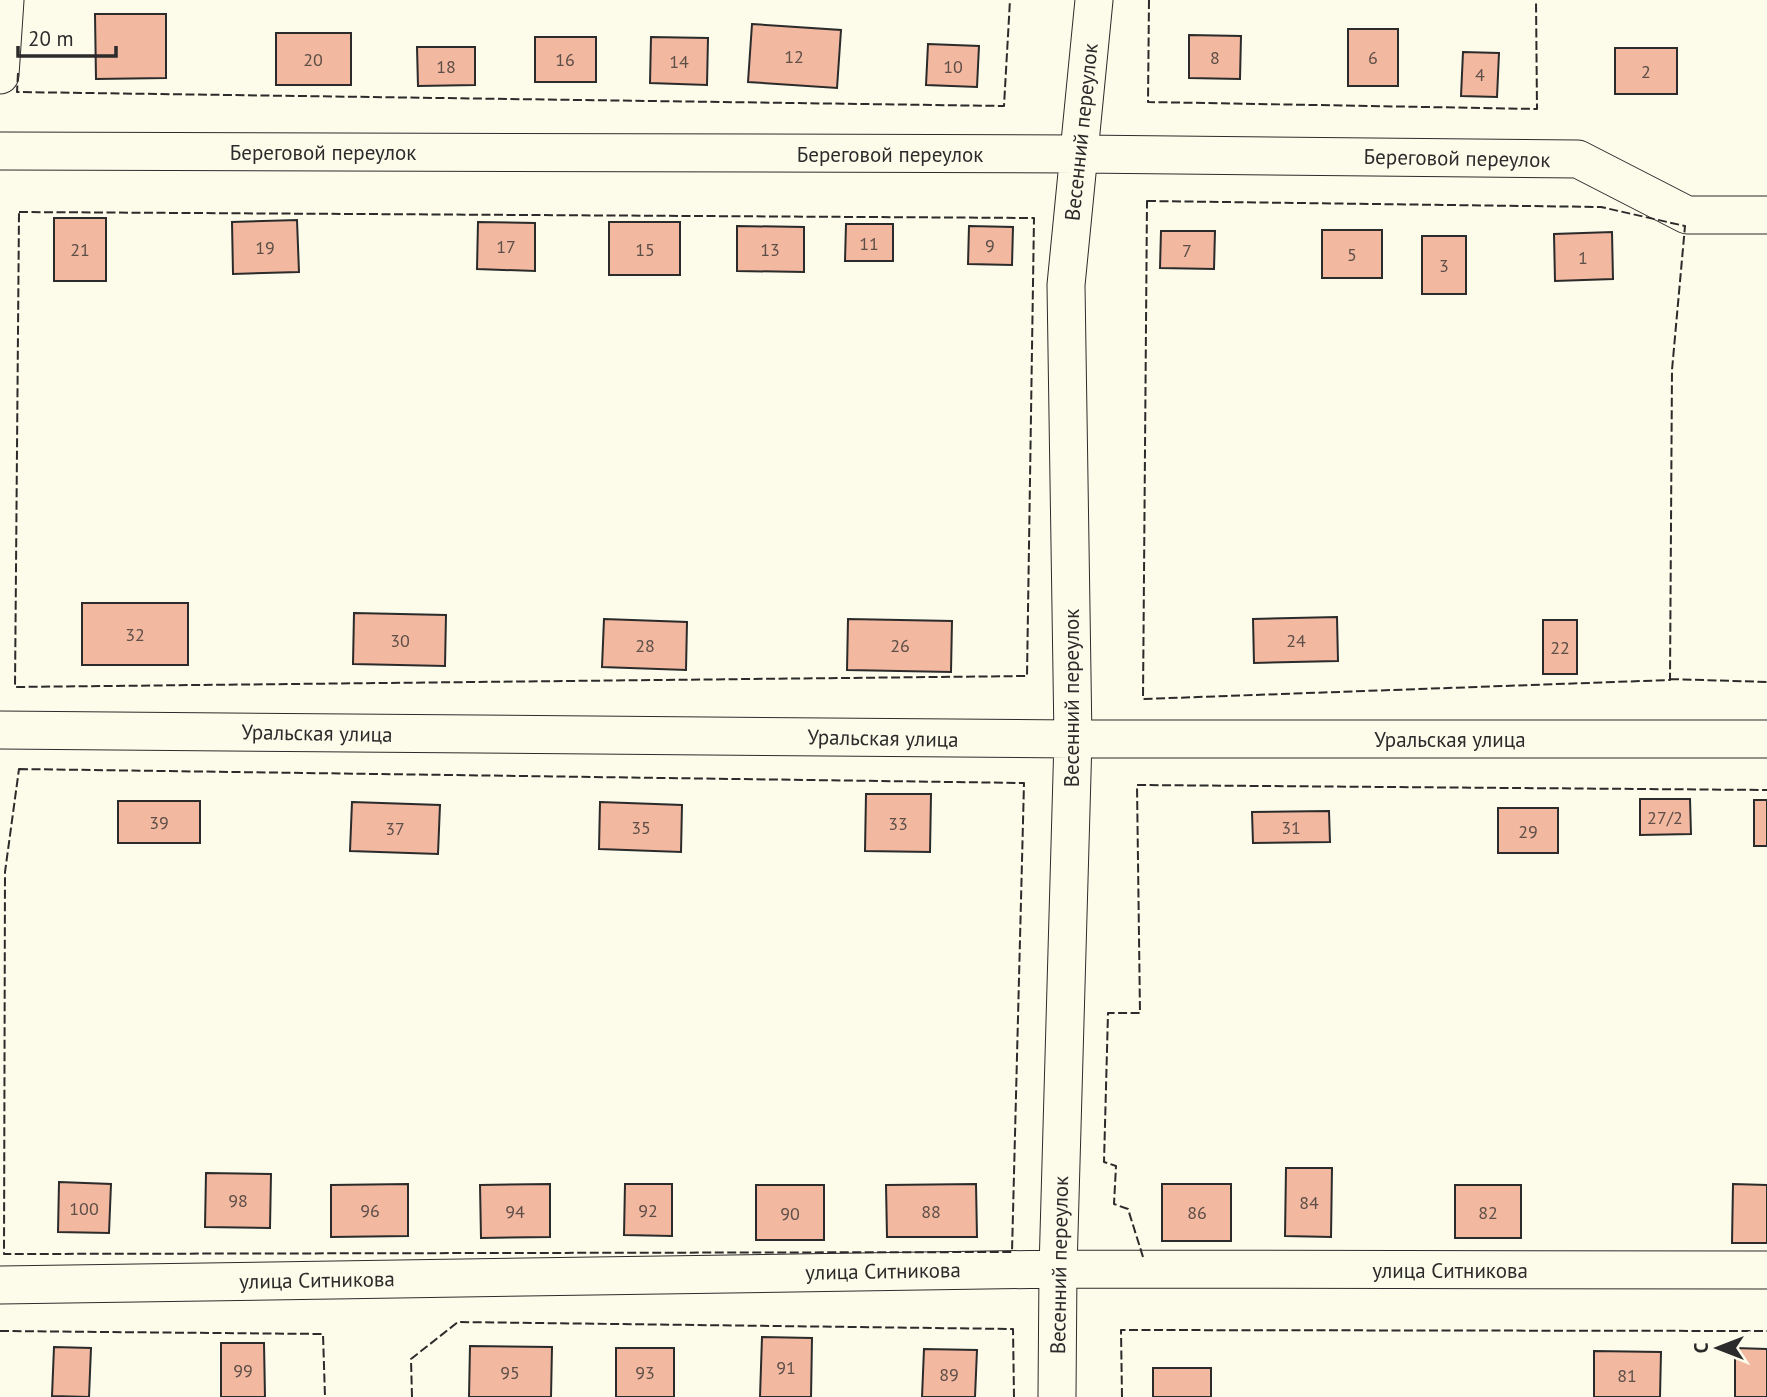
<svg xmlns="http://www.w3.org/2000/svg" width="1767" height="1397" font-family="'PT Sans',sans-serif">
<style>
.building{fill:#f2b8a0;stroke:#2b2b2b;stroke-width:2}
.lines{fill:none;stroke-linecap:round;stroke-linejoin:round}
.minor-casing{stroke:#2b2b2b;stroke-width:39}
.minor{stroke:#fdfbea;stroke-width:37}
.fence{stroke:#2b2b2b;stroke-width:2;stroke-dasharray:9 3.5;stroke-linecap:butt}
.labels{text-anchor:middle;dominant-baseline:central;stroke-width:5;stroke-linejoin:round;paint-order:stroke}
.number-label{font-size:18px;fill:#5d4e48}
.street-label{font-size:21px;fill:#2b2b2b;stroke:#fdfbea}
</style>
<rect width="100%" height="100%" fill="#fdfbea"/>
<path class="building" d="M95,14H166V78L96,79Z
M752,24L841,30L837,88L748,82Z
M1348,29H1398V86H1348Z
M276,33H351V85H276Z
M1189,35L1241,36L1240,79L1189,78Z
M535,37H596V82H535Z
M651,37L708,38L707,85L650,83Z
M928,44L979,46L977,87L926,85Z
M417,47H475V85L418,86Z
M1615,48H1677V94H1615Z
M1463,52L1499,53L1497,97L1461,96Z
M54,218H106V281H54Z
M297,220L299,272L233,274L232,222Z
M478,222L535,223V271L477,269Z
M609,222H680V275H609Z
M846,224H893V261H845Z
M737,226L804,227V272L737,271Z
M969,226L1013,227L1012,265L968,264Z
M1322,230H1382V278H1322Z
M1161,231H1215L1214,269L1160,268Z
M1612,232L1613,279L1555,281L1554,234Z
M1422,236H1466V294H1422Z
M82,603H188V665H82Z
M354,613L446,615L445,666L353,664Z
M1337,617L1338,661L1254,663L1253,619Z
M604,619L687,622L686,670L602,667Z
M848,619L952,621L951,672L847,670Z
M1543,620H1577V674H1543Z
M866,794H931L930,852L865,851Z
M1640,799H1690L1691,834L1640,835Z
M1754,800H1767V846H1754Z
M118,801H200V843H118Z
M352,802L440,805L438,854L350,851Z
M600,802L682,805L681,852L599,849Z
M1498,808H1558V853H1498Z
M1329,811L1330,842L1253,843L1252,812Z
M1286,1168H1332L1331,1237L1285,1236Z
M206,1173L271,1174L270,1228L205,1227Z
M59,1182L111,1184L109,1233L58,1232Z
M408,1184V1236L331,1237V1185Z
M550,1184V1237L481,1238L480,1185Z
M625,1184H672V1236L624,1235Z
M976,1184L977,1237H887L886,1185Z
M1162,1184H1231V1241H1162Z
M1733,1184L1767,1185V1243H1732Z
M756,1185H824V1240H756Z
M1455,1185H1521V1238H1455Z
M762,1337L812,1338L811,1397H760Z
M221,1343H264L265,1397H221Z
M470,1346L552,1347L551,1397H469Z
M54,1347L91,1348L89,1397L52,1396Z
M616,1348H674V1397H616Z
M1735,1348L1767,1349V1397H1735Z
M924,1349L977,1350L975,1397H922Z
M1594,1351L1661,1352L1660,1397H1594Z
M1153,1368H1211V1397H1153Z"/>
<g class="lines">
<g class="minor-casing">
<path id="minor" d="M0,75L5,0
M0,151L1079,154L1578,159L1687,215H1767
M0,730L1073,739H1767
M0,1285L1058,1269L1767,1270
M1057,1397L1058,1269L1073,739L1066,285L1094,0"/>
</g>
<use href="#minor" class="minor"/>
<path class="fence" d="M1149,0L1148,102L1537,109L1536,0
M18,73L17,92L1004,106L1010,0
M1147,201L1601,207L1685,226L1672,370L1670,680L1143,699Z
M19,212L1034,218L1027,676L15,687Z
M1670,679L1767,682
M19,769L1024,783L1012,1252L4,1254L5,872Z
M1143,1257L1128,1209L1114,1204L1116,1166L1104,1162L1108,1013H1140L1137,785L1767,790
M0,1331L323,1334L325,1397
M412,1397L411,1359L458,1322L1013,1329L1014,1397
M1122,1397L1121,1330L1767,1331"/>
</g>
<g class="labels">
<g class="number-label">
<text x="794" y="56">12</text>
<text x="1215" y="57">8</text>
<text x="1373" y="57">6</text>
<text x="313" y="59">20</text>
<text x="565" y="59">16</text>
<text x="679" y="61">14</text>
<text x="446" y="66">18</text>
<text x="953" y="66">10</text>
<text x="1646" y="71">2</text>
<text x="1480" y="74">4</text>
<text x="869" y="243">11</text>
<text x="990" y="245">9</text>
<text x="506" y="246">17</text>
<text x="265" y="247">19</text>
<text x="80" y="249">21</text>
<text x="645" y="249">15</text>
<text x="770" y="249">13</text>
<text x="1187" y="250">7</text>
<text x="1352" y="254">5</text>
<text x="1583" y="257">1</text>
<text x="1444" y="265">3</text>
<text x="135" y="634">32</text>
<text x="400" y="640">30</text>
<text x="1296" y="640">24</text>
<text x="645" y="645">28</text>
<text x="900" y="645">26</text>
<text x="1560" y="647">22</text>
<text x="1665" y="817">27/2</text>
<text x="159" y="822">39</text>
<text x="898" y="823">33</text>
<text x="641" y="827">35</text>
<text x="1291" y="827">31</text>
<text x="395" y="828">37</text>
<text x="1528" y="831">29</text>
<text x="238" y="1200">98</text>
<text x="1309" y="1202">84</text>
<text x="84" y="1208">100</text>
<text x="370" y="1210">96</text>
<text x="648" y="1210">92</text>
<text x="515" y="1211">94</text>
<text x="931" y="1211">88</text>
<text x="1197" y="1212">86</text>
<text x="1488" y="1212">82</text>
<text x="790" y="1213">90</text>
<text x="786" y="1367">91</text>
<text x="243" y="1370">99</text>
<text x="510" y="1372">95</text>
<text x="645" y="1372">93</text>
<text x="949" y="1374">89</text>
<text x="1627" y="1375">81</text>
</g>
<g class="street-label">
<text transform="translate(1081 132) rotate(-84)">Весенний переулок</text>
<text x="323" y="152">Береговой переулок</text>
<text x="890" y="154">Береговой переулок</text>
<text transform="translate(1457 158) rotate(1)">Береговой переулок</text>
<text transform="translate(1071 698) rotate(-90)">Весенний переулок</text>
<text transform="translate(317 733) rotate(1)">Уральская улица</text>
<text transform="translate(883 738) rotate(1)">Уральская улица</text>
<text x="1450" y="739">Уральская улица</text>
<text transform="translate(1059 1265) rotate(-89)">Весенний переулок</text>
<text x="1450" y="1270">улица Ситникова</text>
<text transform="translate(883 1271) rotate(-1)">улица Ситникова</text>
<text transform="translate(317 1280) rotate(-1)">улица Ситникова</text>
</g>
</g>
<g transform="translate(1718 1348) rotate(270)" stroke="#fdfbea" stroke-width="5" paint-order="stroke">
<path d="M0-5L12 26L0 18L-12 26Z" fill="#2b2b2b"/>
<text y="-10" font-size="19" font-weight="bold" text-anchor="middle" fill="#2b2b2b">С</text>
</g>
<path d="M18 46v10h98v-10" fill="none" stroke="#2b2b2b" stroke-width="3.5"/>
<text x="28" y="46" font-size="21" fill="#2b2b2b" stroke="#fdfbea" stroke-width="5" paint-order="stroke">20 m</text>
</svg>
